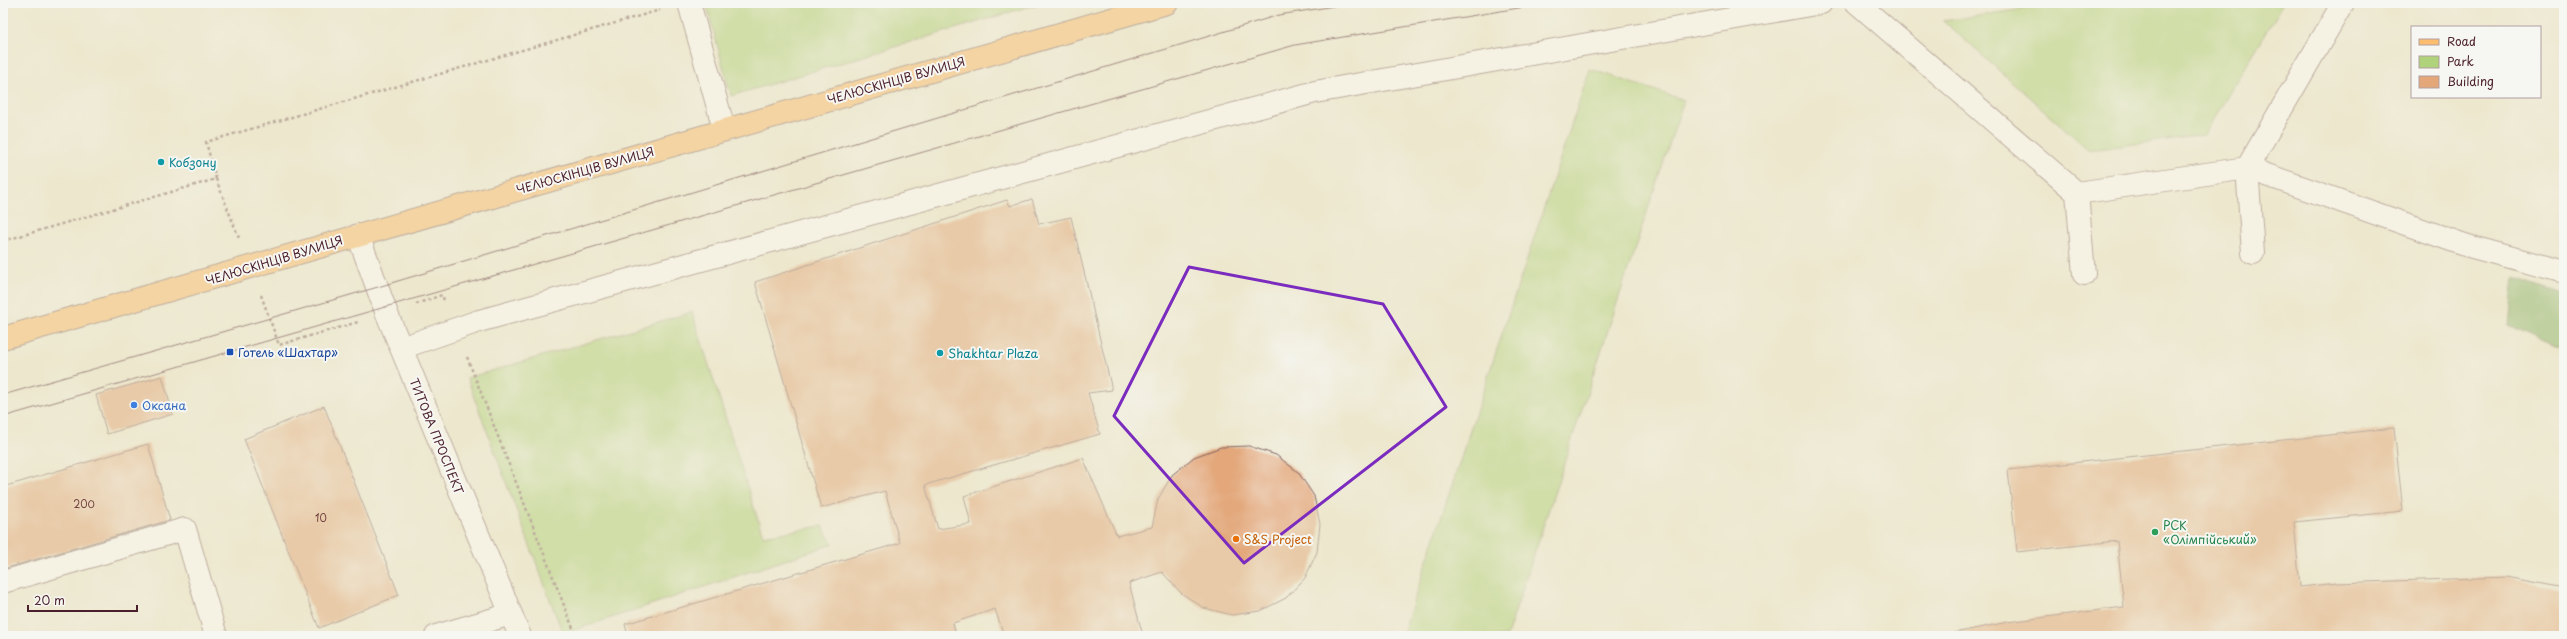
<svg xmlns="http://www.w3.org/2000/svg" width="2567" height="639" font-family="'Playpen Sans',sans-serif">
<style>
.green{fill:#afd27a;stroke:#7c7852}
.forest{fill:#8bb46a;stroke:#6a6a4a}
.building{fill:#e3a77a}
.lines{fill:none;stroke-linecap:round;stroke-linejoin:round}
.minor-casing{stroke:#836564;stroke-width:24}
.major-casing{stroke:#836564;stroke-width:24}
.path{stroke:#836564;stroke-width:2.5;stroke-dasharray:3 3;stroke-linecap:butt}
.minor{stroke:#fff;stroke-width:22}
.major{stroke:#fcbd6f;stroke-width:22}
.tram{stroke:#4a1f2b;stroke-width:1}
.marked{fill:none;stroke:#7b2cbf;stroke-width:3;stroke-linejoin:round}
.culture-dot{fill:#0f9aa8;stroke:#f6f6f2;stroke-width:1.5}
.transit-dot{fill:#1a4fb4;stroke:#f6f6f2;stroke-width:1.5}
.shop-dot{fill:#3f7fe0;stroke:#f6f6f2;stroke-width:1.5}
.leisure-dot{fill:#2e9e5b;stroke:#f6f6f2;stroke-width:1.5}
.food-dot{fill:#e8710a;stroke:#f6f6f2;stroke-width:1.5}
.labels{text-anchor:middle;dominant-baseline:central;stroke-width:4;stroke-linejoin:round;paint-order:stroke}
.number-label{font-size:10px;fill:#70413f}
.street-label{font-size:12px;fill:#4a1f2b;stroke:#f6f6f2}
.culture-label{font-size:12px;fill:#0d838f;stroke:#f6f6f2;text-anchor:start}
.transit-label{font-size:12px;fill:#164399;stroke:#f6f6f2;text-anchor:start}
.shop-label{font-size:12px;fill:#366cbe;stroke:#f6f6f2;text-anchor:start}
.leisure-label{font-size:12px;fill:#27864d;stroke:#f6f6f2;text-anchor:start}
.food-label{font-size:12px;fill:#c56008;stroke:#f6f6f2;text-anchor:start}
</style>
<rect width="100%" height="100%" fill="#f6f6f2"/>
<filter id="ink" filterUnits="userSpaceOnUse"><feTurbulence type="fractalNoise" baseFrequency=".025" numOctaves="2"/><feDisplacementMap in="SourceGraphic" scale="8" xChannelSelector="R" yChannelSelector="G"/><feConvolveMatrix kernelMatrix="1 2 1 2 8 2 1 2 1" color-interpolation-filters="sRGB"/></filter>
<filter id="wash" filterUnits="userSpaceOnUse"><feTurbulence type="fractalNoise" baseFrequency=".012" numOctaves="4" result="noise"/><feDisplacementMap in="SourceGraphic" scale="16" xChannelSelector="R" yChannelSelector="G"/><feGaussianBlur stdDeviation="0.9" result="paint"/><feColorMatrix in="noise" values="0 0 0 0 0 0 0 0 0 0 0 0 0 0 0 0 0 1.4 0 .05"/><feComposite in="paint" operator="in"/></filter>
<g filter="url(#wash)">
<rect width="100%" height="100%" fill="#ede7cd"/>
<path class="green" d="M706,3H1041L731,96Z
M2064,3H2284L2204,135L2089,150L1943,21Z
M1590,69L1684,100L1507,636H1402Z
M692,312L763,536L822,526L833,544L563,634L467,378Z"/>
<path class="forest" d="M2514,278L2564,296V349L2509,324Z"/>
<g id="blocks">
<path class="building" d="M1032,199L1039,224L1071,217L1112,390L1088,393L1100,434L925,485L938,529L971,524L964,496L1083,458L1117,536L1152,527L1158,499L1172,475L1194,457L1221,447L1249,446L1276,455L1298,472L1314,496L1320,524L1317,552L1305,578L1286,598L1260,611L1232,615L1204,608L1181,593L1162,572L1129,583L1143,636H1004L995,609L953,623L956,636H628L625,624L900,543L885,491L821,508L755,282L1007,200L1010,206Z
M162,376L173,414L107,434L96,395Z
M324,406L399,595L319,628L244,439Z
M2394,428L2403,511L2294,522L2300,587L2338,583L2507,577L2564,588V636H1939L2008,622L2124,607L2117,541L2017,552L2008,470Z
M148,444L170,520L3,569V487Z"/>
</g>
</g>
<g filter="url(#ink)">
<use href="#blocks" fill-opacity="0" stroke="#836564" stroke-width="1"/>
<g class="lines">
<g class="minor-casing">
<path id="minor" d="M689,3L724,129
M1857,3L2077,193L2247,168L2343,3
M2077,193L2084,274
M358,235L387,314L520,636
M2253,253L2247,168L2465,245L2564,272
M401,348L479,321L1315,92L1821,3
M3,582L185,529L216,636
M436,636L511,614"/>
</g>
<g class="major-casing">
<path id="major" d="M3,338L1167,3"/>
</g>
<path class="path" d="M216,179L239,238
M3,241L216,179L206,142L660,10
M261,295L279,345L358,322
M416,304L442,295L444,300
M467,357L576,636"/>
<use href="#minor" class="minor"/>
<use href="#major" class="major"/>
<path class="tram" d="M3,395L378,287L1279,15L1353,3
M3,417L1295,45L1549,3"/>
</g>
</g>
<path d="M0 0H2567V639H0ZM1189,267L1383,304L1446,407L1244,563L1114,416Z" fill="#ede7cd" fill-opacity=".55" fill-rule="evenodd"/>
<path class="marked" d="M1189,267L1383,304L1446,407L1244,563L1114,416Z"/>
<g class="culture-dot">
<circle cx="161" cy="162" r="4"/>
<circle cx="940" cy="353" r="4"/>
</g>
<rect class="transit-dot" x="226" y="348" width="8" height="8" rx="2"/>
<circle class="shop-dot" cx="134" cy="405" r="4"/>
<circle class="leisure-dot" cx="2155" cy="532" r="4"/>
<circle class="food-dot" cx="1236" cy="539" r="4"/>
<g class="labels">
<g class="number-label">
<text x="84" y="503">200</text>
<text x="321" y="517">10</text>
</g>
<g class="street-label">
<text transform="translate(896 80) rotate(-16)">ЧЕЛЮСКІНЦІВ ВУЛИЦЯ</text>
<text transform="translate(585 170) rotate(-16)">ЧЕЛЮСКІНЦІВ ВУЛИЦЯ</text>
<text transform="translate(274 260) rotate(-17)">ЧЕЛЮСКІНЦІВ ВУЛИЦЯ</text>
<text transform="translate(437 436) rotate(68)">ТИТОВА ПРОСПЕКТ</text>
</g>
<g class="culture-label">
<text x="169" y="162">Кобзону</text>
<text x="948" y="353">Shakhtar Plaza</text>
</g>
<g class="transit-label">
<text x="238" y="352">Готель «Шахтар»</text>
</g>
<g class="shop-label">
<text x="142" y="405">Оксана</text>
</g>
<g class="leisure-label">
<text x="2163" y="525">РСК<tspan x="2163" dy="14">«Олімпійський»</tspan></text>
</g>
<g class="food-label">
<text x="1244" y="539">S&amp;S Project</text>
</g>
</g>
<rect width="2567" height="639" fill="none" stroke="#f6f6f2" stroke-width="16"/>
<rect x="2411" y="26" width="130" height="72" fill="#f6f6f2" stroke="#b1a0a2"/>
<rect x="2419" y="39" width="20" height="6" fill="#fcbd6f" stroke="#b1a0a2"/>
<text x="2447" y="46" font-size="12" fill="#4a1f2b">Road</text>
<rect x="2419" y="56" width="20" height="12" fill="#afd27a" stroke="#b1a0a2"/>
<text x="2447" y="66" font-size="12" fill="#4a1f2b">Park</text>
<rect x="2419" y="76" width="20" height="12" fill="#e3a77a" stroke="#b1a0a2"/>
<text x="2447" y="86" font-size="12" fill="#4a1f2b">Building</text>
<path d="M28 605v6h109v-6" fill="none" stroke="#4a1f2b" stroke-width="2"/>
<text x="34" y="605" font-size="12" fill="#4a1f2b" stroke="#f6f6f2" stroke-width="3" paint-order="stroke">20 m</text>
</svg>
